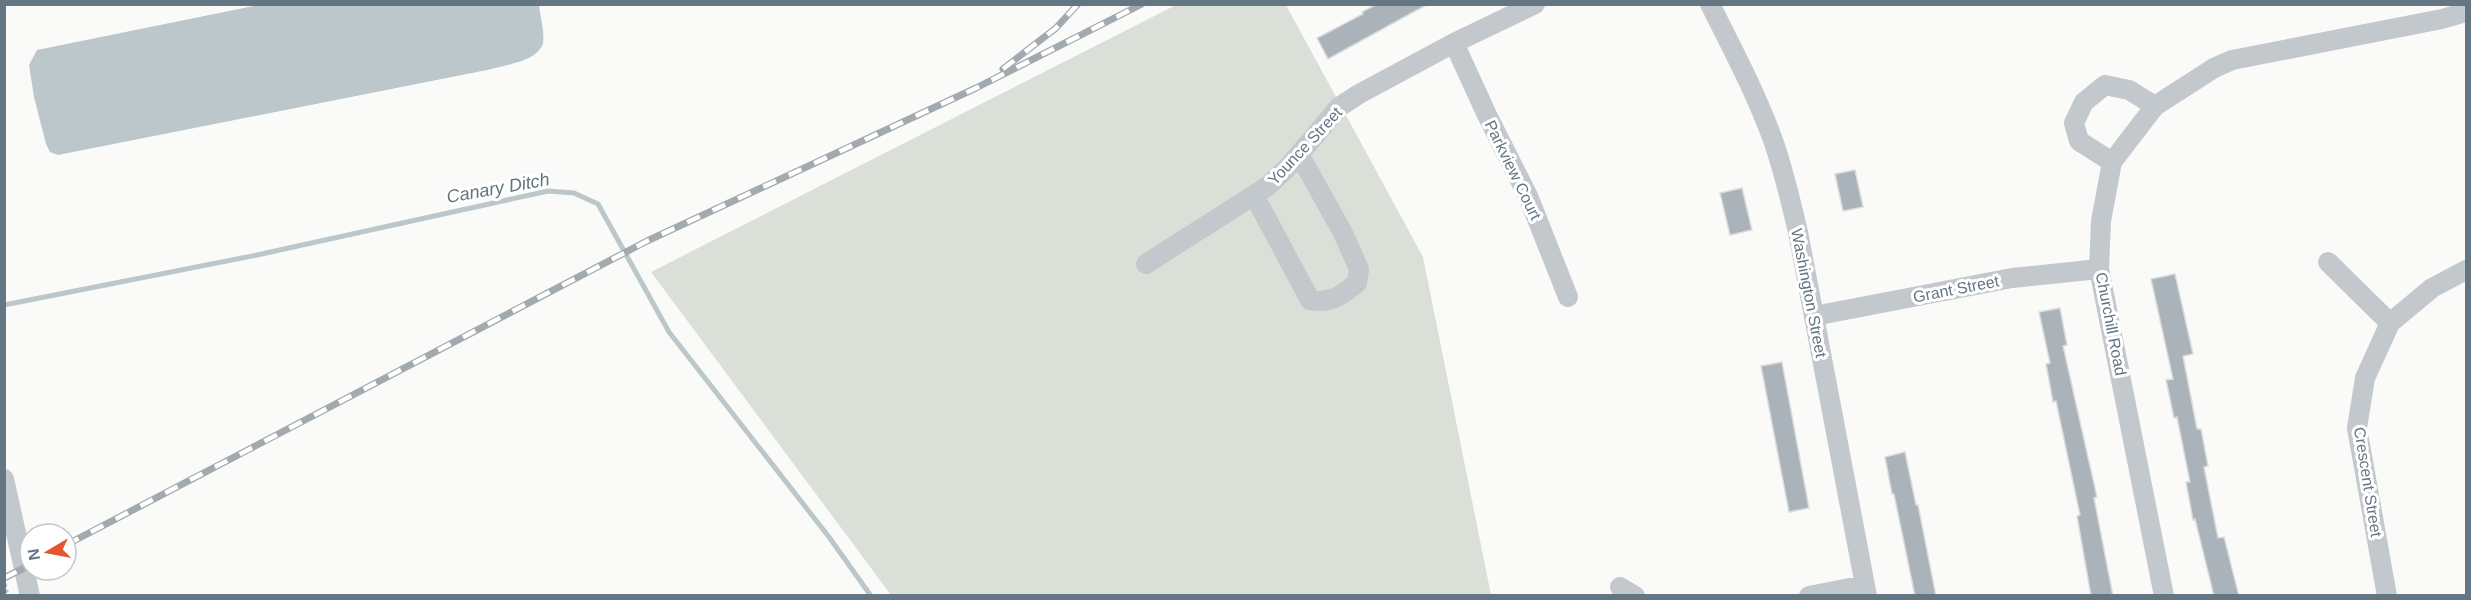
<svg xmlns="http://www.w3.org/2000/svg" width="2471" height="600" font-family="Helvetica,sans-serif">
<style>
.green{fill:#dadfd7}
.water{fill:#bbc7cb}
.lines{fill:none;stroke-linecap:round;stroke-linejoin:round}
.stream{stroke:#bbc7cb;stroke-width:5}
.building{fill:#aab3b9;stroke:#dcdcda;stroke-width:1.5}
.path{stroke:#bbbfc2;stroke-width:3;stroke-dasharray:3 3;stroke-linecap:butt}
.minor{stroke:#c3c8cc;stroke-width:20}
.rail-casing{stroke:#a2aab0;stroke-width:7}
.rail{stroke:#fff;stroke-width:4.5;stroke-dasharray:14;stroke-linecap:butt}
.labels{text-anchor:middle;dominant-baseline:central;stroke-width:6;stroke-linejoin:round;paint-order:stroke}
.street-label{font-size:16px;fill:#657683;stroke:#fff}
.water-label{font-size:18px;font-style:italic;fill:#60757c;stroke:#fff}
</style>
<rect width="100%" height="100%" fill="#fafaf8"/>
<path class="green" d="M1176,5H1286L1423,257L1491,595H891L651,272Z"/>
<path class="water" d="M258,5H539C540,16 545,33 543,43C538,62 503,65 487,70L58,155L50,152L46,144L34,97L29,65L37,50Z"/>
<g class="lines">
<path class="stream" d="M4,305L257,255L548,191L574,193L598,204L669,332L829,537L871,596"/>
</g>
<path class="building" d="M1377,4H1428L1328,59L1317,38L1363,14L1362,12Z
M1855,170L1863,207L1843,211L1835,174Z
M1742,188L1752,230L1730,235L1720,193Z
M2175,274L2193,354L2183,356L2197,429H2201L2208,466L2204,467L2218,538L2224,537L2239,596H2214L2195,519L2193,520L2186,482H2190L2177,417L2174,418L2166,380L2173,379L2151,279Z
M2060,308L2067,345L2063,346L2097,497L2094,498L2113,596H2091L2077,516L2080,515L2056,401L2053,402L2046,364L2050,363L2039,312Z
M1782,362L1809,508L1789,512L1761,366Z
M1905,452L1916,505H1918L1936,596H1915L1894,494H1892L1885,457Z"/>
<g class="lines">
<path class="path" d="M4,578L8,596"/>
<path class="minor" d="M1710,4C1733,50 1757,95 1774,143C1784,172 1791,202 1798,232L1867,596
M1454,43L1487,115L1528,196L1568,297
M2112,162L2079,141L2074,123L2084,102L2105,85L2129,90L2155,106
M1254,195L1310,300C1331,304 1342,295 1357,283L1359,269L1343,233L1299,154
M2328,262L2390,323
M1146,264L1268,186L1290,165L1339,107L1359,94L1454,43L1535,4
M1814,316L2012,278L2099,269
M4,479L30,596
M1620,587L1635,596
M1809,596L1865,585
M2164,596L2099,269L2101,221L2112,162L2155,106L2214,68L2232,60L2442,19L2466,12
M2387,596L2357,428L2365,378L2390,323L2432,288L2466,270"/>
<g class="rail-casing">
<path id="rail" d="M1003,69L1056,28L1078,4
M66,545L647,241L976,88L1142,4
M4,578L30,565"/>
</g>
<use href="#rail" class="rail"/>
</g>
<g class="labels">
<g class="street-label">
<text transform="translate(1305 146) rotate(-47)">Younce Street</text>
<text transform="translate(1513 170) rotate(64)">Parkview Court</text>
<text transform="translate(1956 289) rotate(-11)">Grant Street</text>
<text transform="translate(1809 293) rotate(79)">Washington Street</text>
<text transform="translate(2111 324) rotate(79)">Churchill Road</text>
<text transform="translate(2368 482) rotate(81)">Crescent Street</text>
</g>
<g class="water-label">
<text transform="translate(498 188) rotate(-10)">Canary Ditch</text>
</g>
</g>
<rect width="2471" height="600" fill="none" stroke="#657683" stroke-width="12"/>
<g transform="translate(48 552) rotate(260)"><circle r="28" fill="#ffffff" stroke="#c1c8cd" stroke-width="1.5"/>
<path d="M0-4.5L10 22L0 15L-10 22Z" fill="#e4572e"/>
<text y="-9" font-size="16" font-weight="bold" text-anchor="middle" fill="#657683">N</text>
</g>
</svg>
